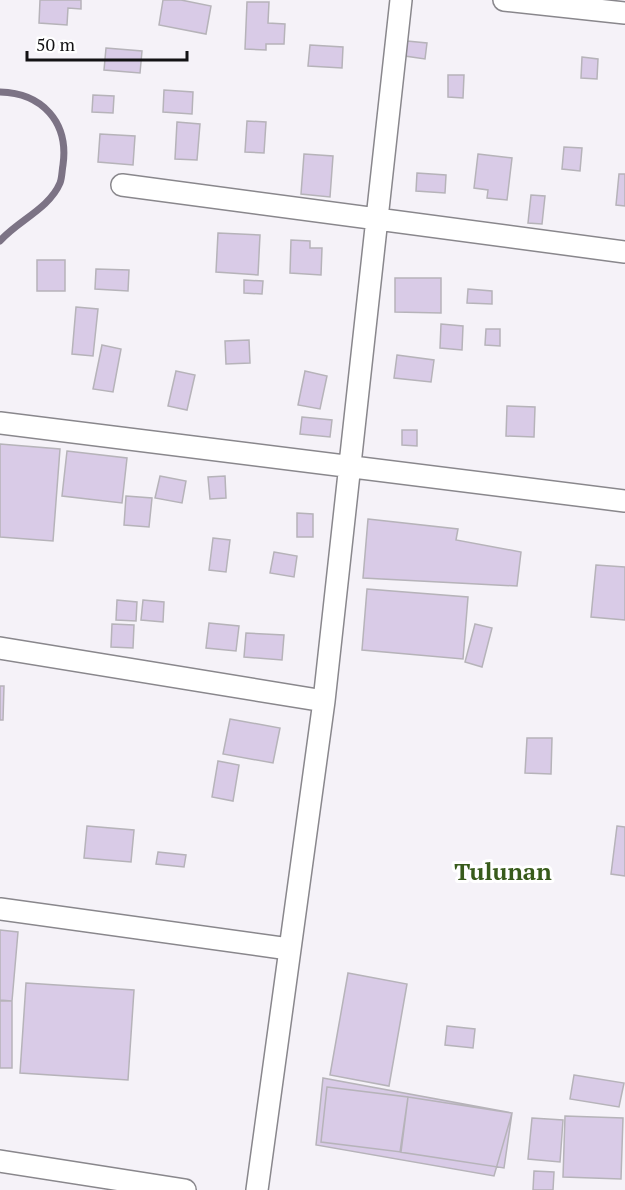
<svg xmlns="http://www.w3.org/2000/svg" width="625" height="1190" font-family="'PT Serif',serif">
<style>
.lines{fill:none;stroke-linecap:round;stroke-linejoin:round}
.stream{stroke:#7c7385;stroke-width:7}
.building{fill:#d9cbe7;stroke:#b6b3b9;stroke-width:1.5}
.minor-casing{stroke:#89878c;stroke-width:24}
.minor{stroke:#fff;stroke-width:21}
.labels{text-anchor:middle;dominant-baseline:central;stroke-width:6;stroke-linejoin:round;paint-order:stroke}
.district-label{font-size:24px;font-weight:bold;fill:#385b1b;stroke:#fff}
</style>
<rect width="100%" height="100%" fill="#f5f2f8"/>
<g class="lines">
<path class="stream" d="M0,92C42,93 69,122 63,165C62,170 62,178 60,183C49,209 17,221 0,241"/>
</g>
<path class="building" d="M40,0H81V9L68,8L67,25L39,23Z
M163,0H181L211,6L206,34L159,25Z
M247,2H269L268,23L285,24L284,44H266V50L245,49Z
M407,41L427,43L425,59L405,56Z
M310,45L343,47L342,68L308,66Z
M106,48L142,51L140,73L104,70Z
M582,57L598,59L597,79L581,78Z
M448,75H464L463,98L448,97Z
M164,90L193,92L192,114L163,112Z
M93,95L114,96L113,113L92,112Z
M247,121L266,122L264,153L245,152Z
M177,122L200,124L197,160L175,159Z
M100,134L135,136L133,165L98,162Z
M564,147L582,148L580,171L562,169Z
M304,154L333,156L330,197L301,194Z
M478,154L512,158L507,200L487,198L488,190L474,188Z
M417,173L446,175L445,193L416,191Z
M619,174H625V206L616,205Z
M531,195L545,196L542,224L528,223Z
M218,233L260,235L258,275L216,272Z
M291,240L310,241V248H322L321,275L290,273Z
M37,260H65V291H37Z
M96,269L129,270L128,291L95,289Z
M395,278H441V313L395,312Z
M244,280L263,281L262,294L244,293Z
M468,289L492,291V304L467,303Z
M76,307L98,309L93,356L72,354Z
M441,324L463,326L462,350L440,348Z
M486,329H500V346L485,345Z
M249,340L250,363L226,364L225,341Z
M102,345L121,349L113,392L93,389Z
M397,355L434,360L431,382L394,378Z
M176,371L195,375L187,410L168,406Z
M305,371L327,376L320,409L298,405Z
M507,406L535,407L534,437L506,436Z
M302,417L332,420L330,437L300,434Z
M402,430H417V446L402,445Z
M0,444L60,449L53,541L0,537Z
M67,451L127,458L122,503L62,496Z
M160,476L186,481L182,503L155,498Z
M225,476L226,498L210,499L208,477Z
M126,496L152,498L149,527L124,525Z
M297,513L313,514V537H297Z
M368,519L458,529L456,540L521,552L517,586L363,578Z
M213,538L230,540L226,572L209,570Z
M274,552L297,556L294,577L270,573Z
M596,565L625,567V620L591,617Z
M367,589L468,597L463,659L362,650Z
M117,600L137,602L136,621L116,620Z
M143,600L164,602L163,622L141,620Z
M209,623L239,626L236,651L206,648Z
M112,624L134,625L133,648L111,647Z
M475,624L492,628L482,667L465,662Z
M246,633L284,635L282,660L244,657Z
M0,686H4L3,720H0Z
M230,719L280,728L273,763L223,754Z
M527,738H552L551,774L525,773Z
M218,761L239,765L233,801L212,797Z
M87,826L134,830L131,862L84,858Z
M617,826L625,827V876L611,874Z
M158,852L186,855L184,867L156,864Z
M0,930L18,932L12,1001L0,1000Z
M348,973L407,984L389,1086L330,1075Z
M26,983L134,990L128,1080L20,1073Z
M0,1001H12V1068H0Z
M447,1026L475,1029L473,1048L445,1045Z
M574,1075L624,1083L619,1107L570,1099Z
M323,1078L512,1113L494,1176L316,1145Z
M327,1087L408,1097L401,1152L321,1142Z
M408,1097L512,1113L504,1168L400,1152Z
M565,1116L623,1118L621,1179L563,1177Z
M532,1118L563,1120L560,1162L528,1159Z
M534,1171L554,1172L553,1190H533Z"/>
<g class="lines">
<g class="minor-casing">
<path id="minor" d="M504,0L625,13
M122,185L625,252
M0,423L625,501
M0,648L324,701
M0,909L289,949
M0,1161L185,1190
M257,1190L324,701L401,0"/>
</g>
<use href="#minor" class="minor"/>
</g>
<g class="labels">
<g class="district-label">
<text x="503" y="871">Tulunan</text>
</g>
</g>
<path d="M27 51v9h160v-9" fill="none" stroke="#131214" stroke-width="3"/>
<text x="36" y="51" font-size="18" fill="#131214" stroke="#ffffff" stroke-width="4.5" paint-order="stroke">50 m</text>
</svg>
